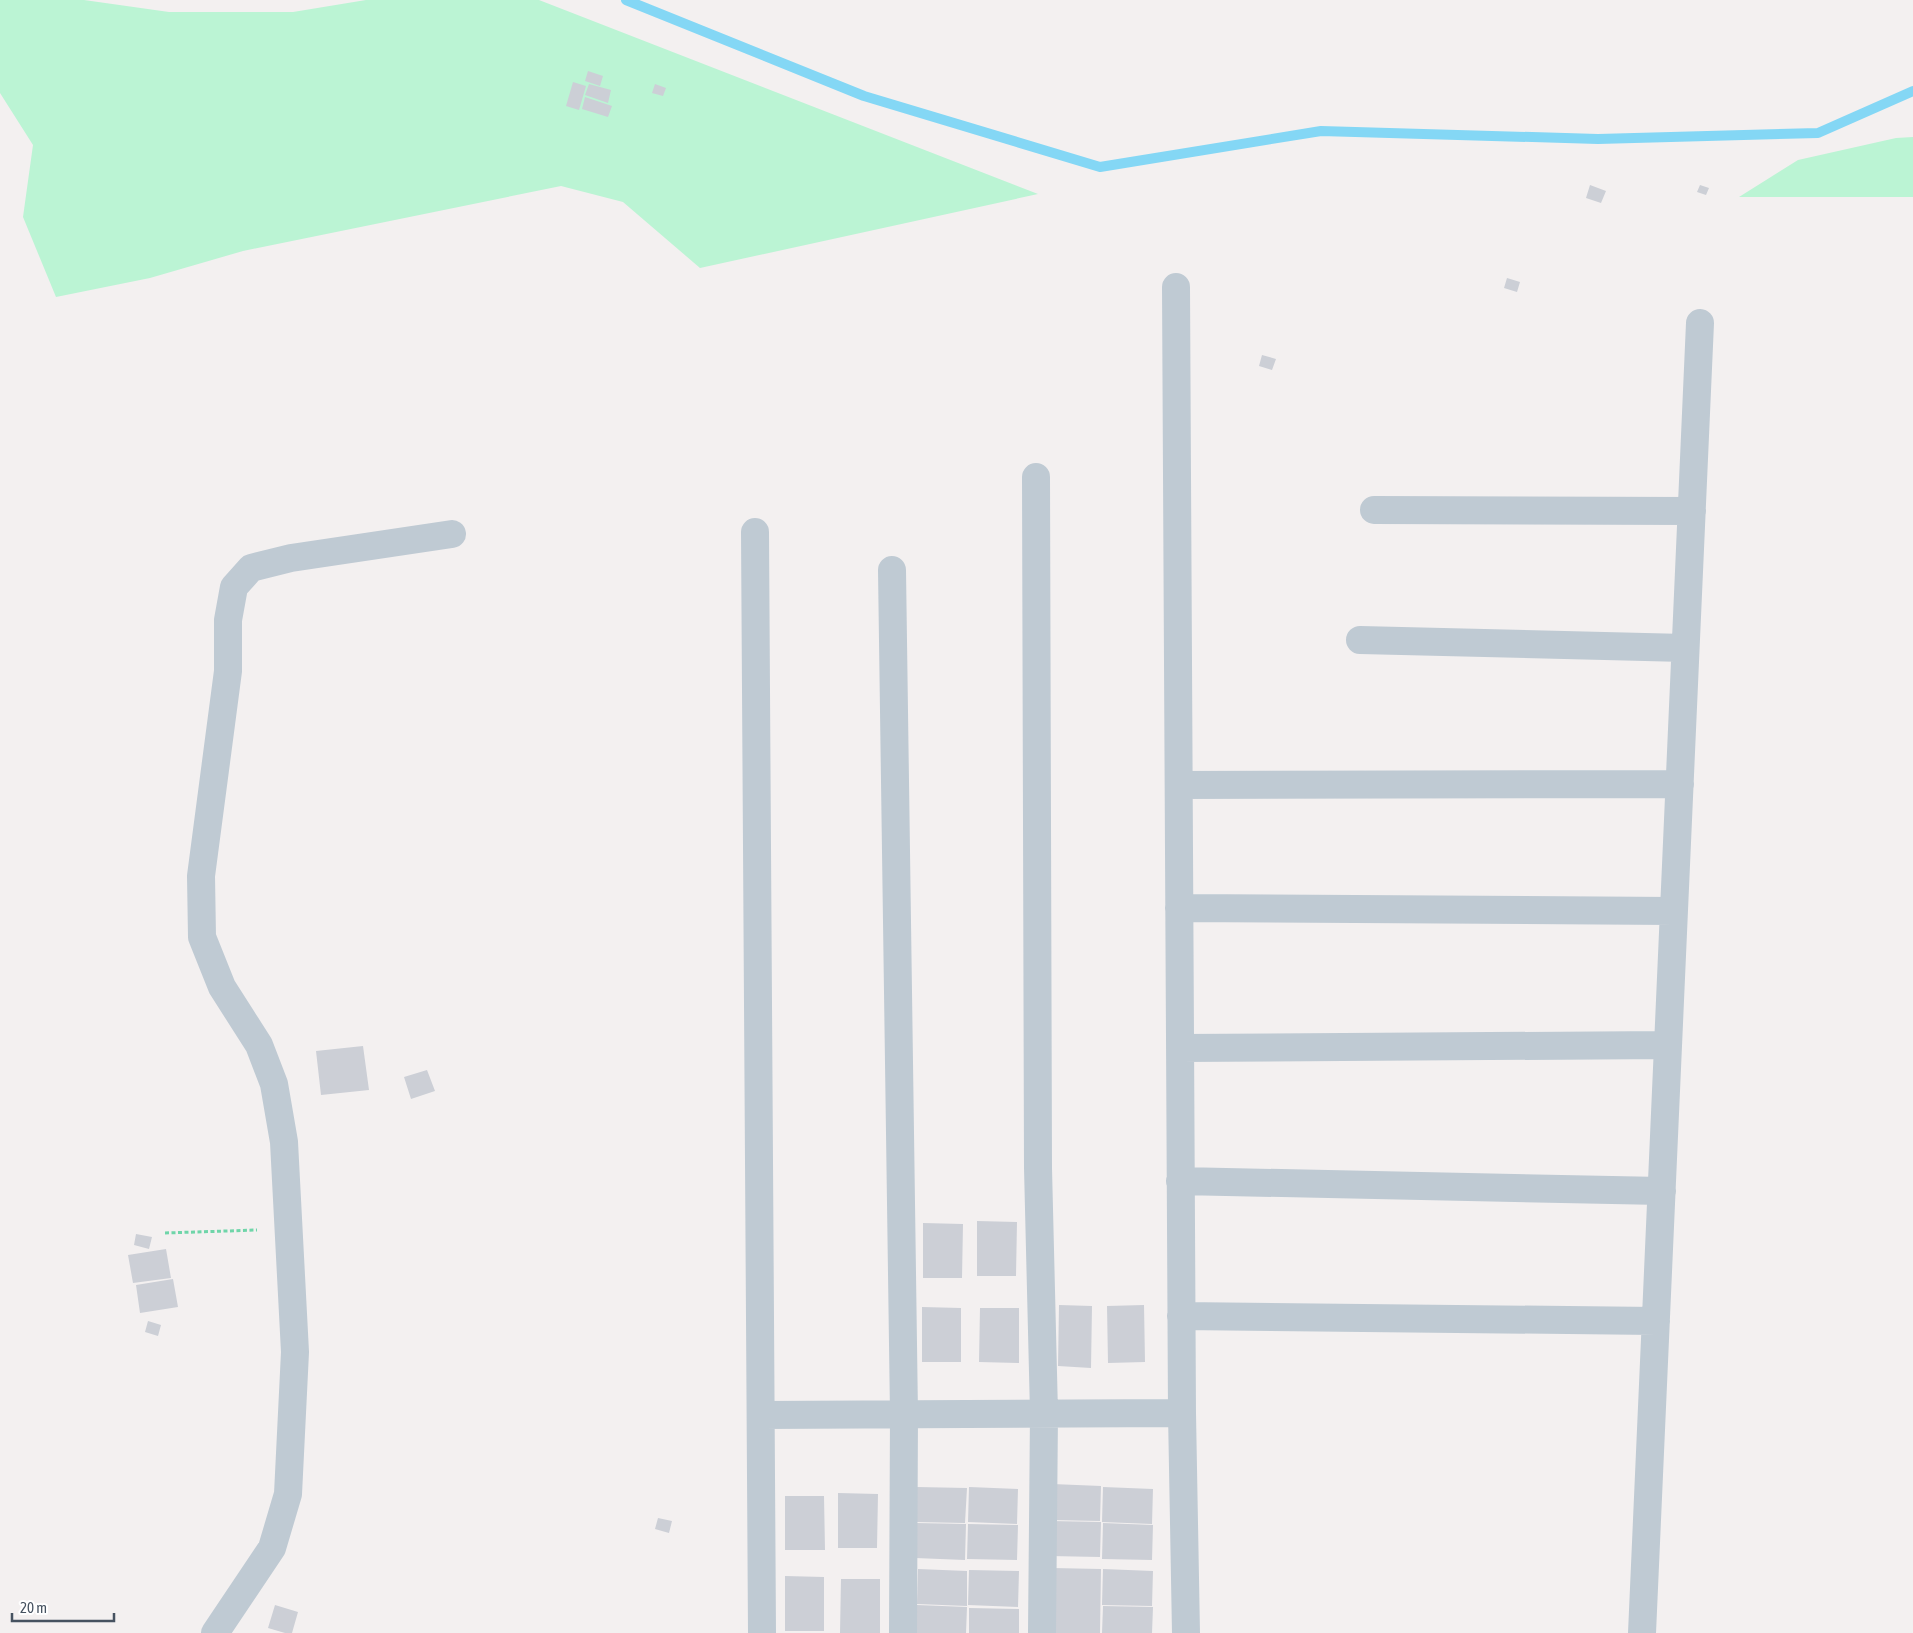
<svg xmlns="http://www.w3.org/2000/svg" width="1913" height="1633" font-family="'Asap Condensed',sans-serif">
<style>
.green{fill:#bbf4d4}
.lines{fill:none;stroke-linecap:round;stroke-linejoin:round}
.stream{stroke:#84d7f5;stroke-width:10}
.building{fill:#cccfd6}
.path{stroke:#6fd5a9;stroke-width:3;stroke-dasharray:4 2.5;stroke-linecap:butt}
.minor{stroke:#bfcad3;stroke-width:28}
</style>
<rect width="100%" height="100%" fill="#f3f0f0"/>
<path class="green" d="M0,0H84L169,12H293L366,0H539L1038,194L700,268L623,202L561,186L243,251L150,278L56,297L23,217L33,145L0,93Z
M1913,137V197H1739L1798,160L1896,138Z"/>
<g class="lines">
<path class="stream" d="M626,0L864,96L1100,167L1321,131L1598,139L1818,133L1913,91"/>
</g>
<path class="building" d="M588,71L603,76L600,86L585,81Z
M573,82L586,86L579,110L566,106Z
M589,84L611,90L608,103L585,95Z
M655,84L666,88L663,96L652,93Z
M585,97L612,106L608,117L582,109Z
M1590,185L1606,191L1601,203L1586,198Z
M1700,185L1709,188L1706,195L1697,192Z
M1507,278L1520,282L1517,292L1504,288Z
M1262,355L1276,359L1272,370L1259,366Z
M363,1046L369,1090L321,1095L316,1051Z
M427,1070L435,1091L411,1099L404,1077Z
M977,1221L1017,1222L1016,1276H977Z
M923,1223L963,1224L962,1278H923Z
M136,1234L152,1237L149,1249L134,1245Z
M166,1249L171,1278L133,1283L128,1255Z
M173,1279L178,1307L140,1313L136,1285Z
M1059,1305L1092,1306L1091,1368L1058,1366Z
M1144,1305L1145,1362L1108,1363L1107,1306Z
M922,1307L961,1308V1362H922Z
M980,1308H1019V1363L979,1362Z
M148,1321L161,1325L158,1336L145,1332Z
M1052,1484L1101,1486L1100,1521L1051,1520Z
M917,1487L967,1488L965,1523L916,1522Z
M969,1487L1018,1489L1017,1524L968,1522Z
M1103,1487L1153,1489L1152,1524L1102,1522Z
M838,1493L878,1494L877,1548H838Z
M785,1496H824L825,1550H785Z
M658,1518L672,1521L669,1533L655,1529Z
M1051,1521L1101,1522L1100,1557L1050,1556Z
M916,1523L966,1524L965,1560L915,1558Z
M1103,1523L1153,1525L1152,1560L1102,1559Z
M968,1524L1018,1525L1017,1560L967,1559Z
M1052,1568L1101,1569L1100,1633H1050Z
M918,1569L967,1571V1606L917,1604Z
M1103,1569L1153,1571L1152,1606L1102,1605Z
M969,1570L1019,1571L1018,1607L968,1605Z
M785,1576L824,1577V1631H785Z
M841,1579H880V1633H840Z
M275,1605L298,1612L292,1633H285L268,1628Z
M917,1605L967,1607L966,1633H916Z
M1103,1606L1153,1607L1152,1633H1102Z
M969,1608L1019,1609V1633H969Z"/>
<g class="lines">
<path class="path" d="M165,1233L257,1230"/>
<path class="minor" d="M1176,287L1182,1413L1186,1633
M1036,477L1038,1168L1044,1413L1042,1633
M1374,510L1692,511
M755,532L762,1633
M892,570L904,1414L903,1633
M1360,640L1685,648
M1179,785L1680,784
M1179,908L1674,911
M1180,1048L1668,1045
M1180,1181L1662,1191
M1181,1316L1656,1321
M761,1415L1182,1413
M215,1633L272,1548L288,1494L295,1352L284,1142L274,1084L259,1045L222,987L202,937L201,876L228,671V620L234,587L251,568L291,558L452,534
M1642,1633L1700,323"/>
</g>
<path d="M12 1613v8h102v-8" fill="none" stroke="#465260" stroke-width="2.5"/>
<text x="20" y="1613" font-size="15" fill="#465260" stroke="#ffffff" stroke-width="4" paint-order="stroke">20 m</text>
</svg>
